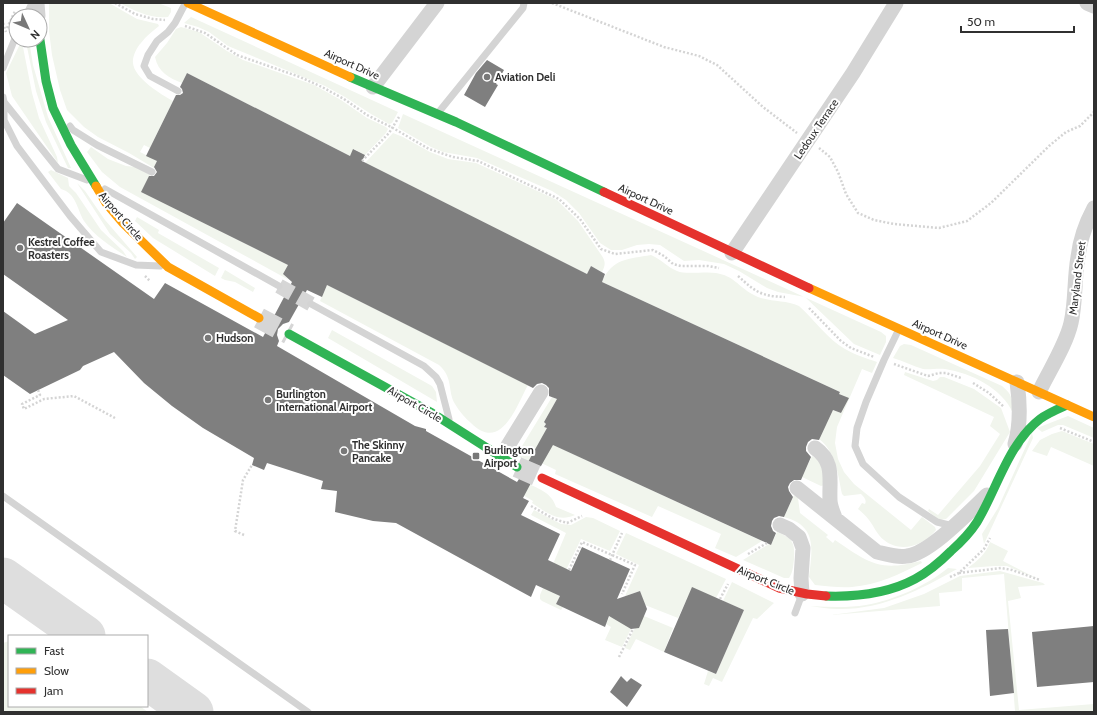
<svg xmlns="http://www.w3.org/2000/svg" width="1097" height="715" font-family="Cabin,sans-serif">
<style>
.green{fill:#f1f5ed}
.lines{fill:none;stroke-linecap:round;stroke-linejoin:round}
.taxiway{stroke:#dedede;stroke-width:41}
.building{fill:#7f7f7f;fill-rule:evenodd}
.street-tunnel{stroke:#d6d6d6;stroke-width:15;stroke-dasharray:15 8;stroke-linecap:butt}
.secondary-tunnel{stroke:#d6d6d6;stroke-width:21;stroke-dasharray:21 10;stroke-linecap:butt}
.path{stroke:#d4d4d4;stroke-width:2.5;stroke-dasharray:2 2;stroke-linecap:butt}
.lane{stroke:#d4d4d4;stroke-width:7}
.street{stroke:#d4d4d4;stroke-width:15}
.fast{stroke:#30b455;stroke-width:9}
.slow{stroke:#ff9f0a;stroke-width:9}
.jam{stroke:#e5322d;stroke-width:9}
.poi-dot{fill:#787878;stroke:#fff;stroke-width:1.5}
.labels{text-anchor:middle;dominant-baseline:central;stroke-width:4;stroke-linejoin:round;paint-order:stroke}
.street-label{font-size:11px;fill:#303030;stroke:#fff}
.poi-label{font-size:11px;font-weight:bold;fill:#303030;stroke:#fff;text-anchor:start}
</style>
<rect width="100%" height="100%" fill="#fff"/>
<path class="green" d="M49,3H109L137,19L158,24L159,26C153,31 146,36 141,43C137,47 132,57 133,63C134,78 162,95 173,101L150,148L144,145L140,152L152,158L161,154L154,168L129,153L98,137L84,127L67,110L60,90L52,55L49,31Z
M120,3H158L171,8V12L168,17C151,19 135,11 120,3Z
M191,17L398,112L392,123L389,124L371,114L345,97L325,86L228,46L209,32L198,27L184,23Z
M181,27L199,32L227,51L243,60L314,85L341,100L367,118L386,127L388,129L386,133L365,155L354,149L350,156L187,73L182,83C169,78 158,72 155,57L167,43L176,29Z
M23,40H29L33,65L48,117L71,168H68L46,122L36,91L26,42Z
M20,44L23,47L32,93L39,118L57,157L58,163L12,96L6,73Z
M403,114L881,332L886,336V342L880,355L854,344L805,297L778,292L767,288L739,271L724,264L699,260L684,261L660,245L649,244L637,245L622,250H611L600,243L579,213L566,200L552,191L477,158L443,152L431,147L398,128Z
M393,133L403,137L430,152L448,159L476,163L557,200L578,221L602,256C606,262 605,266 602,272L591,266L587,274L365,163Z
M91,147L108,159L126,166L136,167L150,175L142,192L292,267L283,274L289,280L120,187L102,172L87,152Z
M51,170L68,178L69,186L76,193L101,230L123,251L127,257C112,247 94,236 84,221C77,209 76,193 61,189L48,172Z
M77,183L85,191L105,220L137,257L135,259L131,253L110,234Z
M137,217L159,230L158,233L219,268L215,276L153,238L135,221Z
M651,255C661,259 667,267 677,271C686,275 705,271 716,273C734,276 738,286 752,294C767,303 784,299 799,306C814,319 828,340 845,349C855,355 866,358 877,362L872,373L862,369L837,427L835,443L838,459L844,472L854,484L911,530L922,517L935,527L936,530C924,545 901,554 884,540C877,535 874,526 869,520C866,516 862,512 858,509L862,503L865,504C867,500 864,497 861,494L844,496L842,494C838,475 836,452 819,439L833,410L841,413L848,399L839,394L840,392L602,282C612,258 629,259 651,255Z
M225,270L255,288L253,292L235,282L225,280L221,278Z
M327,285L528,385C516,407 501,453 471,423C465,418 459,411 455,404C447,390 454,379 439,365L320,301Z
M332,330L432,386L436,392L437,402L328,338Z
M904,344L911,345L1002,386C1013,395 1012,399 1013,413C1002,388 971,373 945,369C938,368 929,370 923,369C913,366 903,361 893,358L900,346Z
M905,372L933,381L937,380L940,377H944L974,389L1001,408L1010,432L974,491L946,519L939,520L928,511L929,509L938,515L980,466L1000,434L990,426L994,417L904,375Z
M552,397L565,403L556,401L544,422L546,424L544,427L552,431L560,448L762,541L736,557L715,548L721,534L658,506L652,517L555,474L556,470L535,460L532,464L519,457L517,454L519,451Z
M1068,416L1094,428V438L1063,425H1058L1042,432L1037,428Z
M1062,431L1094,444V466L1051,447L1047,456L1032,451L1040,440L1052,434Z
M1032,433L1033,438L984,544L982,534L998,508Z
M812,456C825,464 823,471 824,485L821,486L802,477Z
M527,483C539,489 552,493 556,507L575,515C558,523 546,512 532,503L533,501L521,494Z
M794,495L798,498L800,513L828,535L826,537L833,543L835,540C869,563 879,572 921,561L922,563C900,574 877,585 852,587C840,588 827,586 815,585L809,577C812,550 818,526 784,517Z
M534,510L561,524L571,525L586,517L593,518L620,531L610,551L581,539L555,593L560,596L556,604L563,607L561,610L542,601L540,599V595L566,533L531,515Z
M777,532C793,538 795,543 794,559C793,567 793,572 789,578H784L743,560L769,544L771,545Z
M626,533L726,579L716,598L692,588L678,618L645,605L640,591L625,596L639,565L616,554Z
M990,542L1008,551L1003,561L1040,580L1007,566H994L968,568C977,561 986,554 990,542Z
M948,568L957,569C920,590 881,610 838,609C829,609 819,607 810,606C829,607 848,608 866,605C894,600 926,586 948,568Z
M1000,571L1043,583L1045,585L1018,587L1021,598L1008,601L1019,710L1094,704V712H1005L1015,711L1004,574L962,578V591L939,593L940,606L831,615L884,608L924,594L960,576Z
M732,582L774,603L757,619L753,618L722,682L713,678L709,686L704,684L708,671L716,674L744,610L723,601Z
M616,603L631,629L622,647L605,640L611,627L606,624Z
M644,616L673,628L664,652L636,639L630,650L625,648L635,628Z
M9,641V706H140L148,712H3V643Z"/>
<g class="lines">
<path class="taxiway" d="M3,578L85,636
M147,679L193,712"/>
</g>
<path class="building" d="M487,60L504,70L496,84L498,85L485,107L464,95L476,73Z
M187,73L350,156L353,149L365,155L362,161L587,274L591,266L605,274L602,282L840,392L839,394L849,398L841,413L833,410L819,440L812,439L808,442L806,447V451L811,457L801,480H794L790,483L788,487L789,491L793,497L784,517L779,516L774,518L772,521L771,526L773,531L776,533L771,545L553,445L541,466L535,468L531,473L530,479L531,483L523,498L529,501L521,515L560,534L548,560L571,571L582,547L630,569L617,599L640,591L647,609L639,628L631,629L609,616L605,627L556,604L560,596L536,585L531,597L396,523L373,521L335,512L337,491L321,489L323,481L267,463L264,470L252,465L254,458L203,428L172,406L144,383L114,352L83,366L80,370L30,394L3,375V311L35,334L68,320L3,274V223L17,203L154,299L165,283L263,337L292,282L283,274L288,265L141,192L149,176H154L157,172L154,167L157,161L146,156L176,95H180L183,93L182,89L180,87ZM327,285L533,388L537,384L542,383L546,385L549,388V396L557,399L544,422L546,424L544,427L547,428L528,462L529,468L527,474L523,477L519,479L517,482L426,431V429L415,426L277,346L279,341L277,335L278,329L283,324L289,322L307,290L322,297Z
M692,587L744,610L716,674L664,652Z
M1094,626V682L1037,687L1032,632Z
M1008,629L1014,693L990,696L986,630Z
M621,676L627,682L631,678L642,685L627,707L610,692Z"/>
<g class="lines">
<path class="street-tunnel" d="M279,286L311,304"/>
<path class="secondary-tunnel" d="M259,318L289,334
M517,467L542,478"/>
<path class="path" d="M115,3L135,14L153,19L165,20
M552,3L664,47L699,56L717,65L763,107L797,133
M3,23L6,32
M185,26L205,33L237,55L300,77L322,87L344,99L367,115L393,128L429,149L453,157L478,161L559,199L580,219L601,249L615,254L653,250L664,256L673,264L681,266H708L719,268
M7,28L15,11
M819,148L830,157L838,172L846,194L858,213L874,220L894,224L939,228L967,221L991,203L1049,146L1066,132L1080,126L1094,112
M362,161L389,133L399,117
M145,276L150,281
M738,276C756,292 760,296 785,297
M809,308L841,341L851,348L874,357
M894,364L928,376L939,373H946L961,378
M973,383L989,393L1004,407
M38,390L40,395L22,404L24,409L44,399L74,396L115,418
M1060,428L1094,442
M531,506L554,519L567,523L582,516
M244,535L235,531L243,480L252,465
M748,554L767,543
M610,560L622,533
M569,570L582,542L635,565L622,594
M959,573L1001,568L1012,570L1040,580
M950,577L959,573L984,549L990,538
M720,599L728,584
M619,657L633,629"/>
<path class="lane" d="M26,16L32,3
M3,68L16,36
M178,91L150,76L144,66L148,55L157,41L168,32L175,23L185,4
M3,97L4,102L58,169L87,180
M4,102V120L17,146L70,216L101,252L136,265L160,266
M438,113L523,8L524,3
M70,126L73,130L97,145L152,172
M105,189L279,286
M311,304L424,366L436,377L440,384L449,419
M898,331L884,360L866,402L857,428L855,446L863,464L899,497L937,522L953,526
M3,496L308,712
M795,613L802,594"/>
<path class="street" d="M37,3L38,16
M1087,3L1094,6
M373,87L437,3
M732,253L853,73L896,3
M1039,392C1049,371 1066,345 1071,323C1076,301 1074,279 1078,257C1080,239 1086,223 1094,208
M1015,444C1021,424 1020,403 1017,382
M815,448C835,462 829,479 830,500C830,506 833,512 835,518
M501,457L541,392
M797,488L877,552C887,554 897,558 907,556C929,554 970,511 987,495
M780,525L789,529L799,537L803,548L801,578L802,594"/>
<path class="fast" d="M40,40L46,81L53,108L71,145L96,186
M350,77L456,122L604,192
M289,334L432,413L517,467
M826,596C855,597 889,593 915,579C928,572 940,562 951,551C960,543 970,533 977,522C997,489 1008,444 1040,419C1048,413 1058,409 1067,405"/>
<path class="slow" d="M188,3L350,77
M96,186L106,203L123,223L168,267L259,318
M809,288L1094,417"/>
<path class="jam" d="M604,192L809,288
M542,478L779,588L807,594L826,596"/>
</g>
<g class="poi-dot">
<circle cx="487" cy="77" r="4"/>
<circle cx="20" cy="248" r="4"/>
<circle cx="208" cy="338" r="4"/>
<circle cx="268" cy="400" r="4"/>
<circle cx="344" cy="451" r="4"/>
<rect x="472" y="452" width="8" height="8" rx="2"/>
</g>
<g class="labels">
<g class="street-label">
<text transform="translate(352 64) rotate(24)">Airport Drive</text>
<text transform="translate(816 129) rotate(-56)">Ledoux Terrace</text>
<text transform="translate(646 199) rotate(25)">Airport Drive</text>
<text transform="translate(121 216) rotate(49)">Airport Circle</text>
<text transform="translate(1077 278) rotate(-83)">Maryland Street</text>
<text transform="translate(940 334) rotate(24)">Airport Drive</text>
<text transform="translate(415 404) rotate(30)">Airport Circle</text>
<text transform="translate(766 580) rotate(22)">Airport Circle</text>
</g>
<g class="poi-label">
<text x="495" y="77">Aviation Deli</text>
<text x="28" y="242">Kestrel Coffee<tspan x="28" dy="13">Roasters</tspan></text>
<text x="216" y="338">Hudson</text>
<text x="276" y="394">Burlington<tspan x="276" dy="13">International Airport</tspan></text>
<text x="352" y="445">The Skinny<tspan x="352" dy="13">Pancake</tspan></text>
<text x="484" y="450">Burlington<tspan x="484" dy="13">Airport</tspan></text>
</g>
</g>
<rect width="1097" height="715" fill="none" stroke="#303030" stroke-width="8"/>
<rect x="8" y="635" width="140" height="72" fill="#ffffff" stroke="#acacac"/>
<rect x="16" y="648" width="20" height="6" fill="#30b455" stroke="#acacac"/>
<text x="44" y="655" font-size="12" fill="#303030">Fast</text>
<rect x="16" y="668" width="20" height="6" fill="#ff9f0a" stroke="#acacac"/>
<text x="44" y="675" font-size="12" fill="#303030">Slow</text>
<rect x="16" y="688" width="20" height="6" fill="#e5322d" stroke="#acacac"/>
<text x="44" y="695" font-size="12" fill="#303030">Jam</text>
<g transform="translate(28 28) rotate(134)"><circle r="19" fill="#ffffff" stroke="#acacac"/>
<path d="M0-3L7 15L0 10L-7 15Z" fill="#787878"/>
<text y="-6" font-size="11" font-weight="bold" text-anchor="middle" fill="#303030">N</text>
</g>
<path d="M961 26v6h113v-6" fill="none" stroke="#303030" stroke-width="2"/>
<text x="967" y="26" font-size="12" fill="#303030" stroke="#ffffff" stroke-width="3" paint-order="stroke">50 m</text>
</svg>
